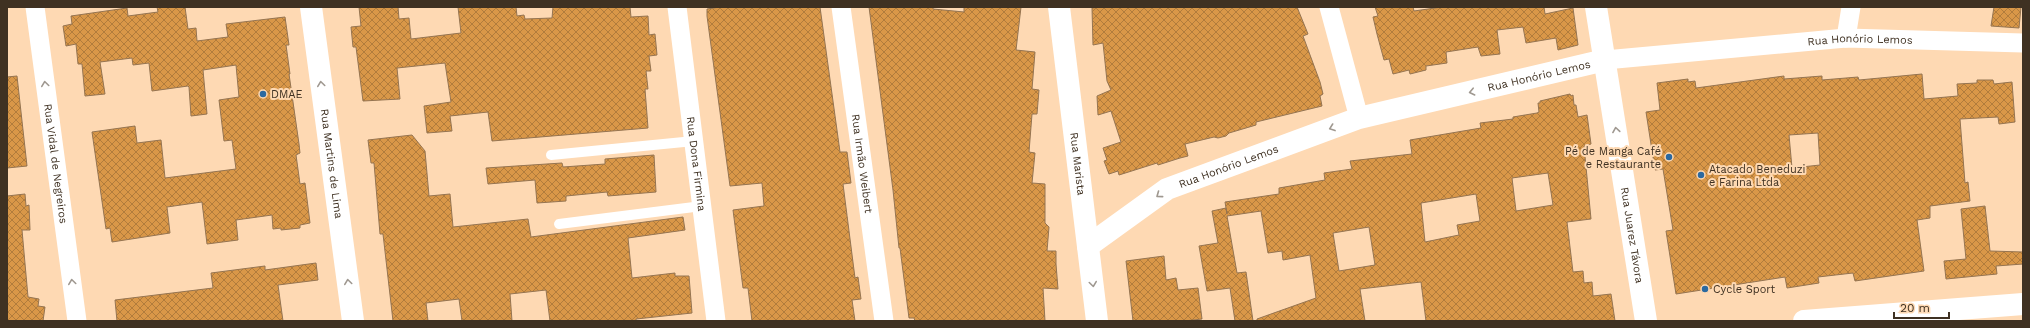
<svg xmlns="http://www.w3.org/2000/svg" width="2030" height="328" font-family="'Work Sans',sans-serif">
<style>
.building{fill:url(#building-cross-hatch);stroke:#957451;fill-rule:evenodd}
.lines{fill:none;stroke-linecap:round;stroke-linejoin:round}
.lane{stroke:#fff;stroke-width:10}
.street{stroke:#fff;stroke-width:19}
.secondary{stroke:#fff;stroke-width:22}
.primary{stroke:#fff;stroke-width:22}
.oneway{stroke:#9f9890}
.poi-dot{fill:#2b69a0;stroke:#fed9b3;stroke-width:1.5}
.labels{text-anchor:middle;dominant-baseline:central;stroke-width:4;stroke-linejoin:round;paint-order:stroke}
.street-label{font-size:11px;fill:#3f3122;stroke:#fed9b3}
.poi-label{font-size:11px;fill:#3f3122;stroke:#fed9b3;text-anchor:start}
</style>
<defs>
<pattern id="building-cross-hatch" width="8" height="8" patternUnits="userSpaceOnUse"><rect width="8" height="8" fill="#d99748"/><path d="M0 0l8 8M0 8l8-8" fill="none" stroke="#b17c3c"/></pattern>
</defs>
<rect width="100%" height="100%" fill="#fed9b3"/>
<path class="building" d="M157,7H185L188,29L196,28L197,41L228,37L226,24L285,17L289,45H286L290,74H289L299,144L300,153L296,155L300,184L305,183L310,223L300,225V228L281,230V228L273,229L272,215L236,220L238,240L207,244L202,202L167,207L170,233L112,242L110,228L106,229L92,132L135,126L137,143L161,140L165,178L236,169L232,140L224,141L219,100L239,97L236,65L203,70L207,114L191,116L189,87L188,86L152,91L149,63L133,65L132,58L100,62L105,94L85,96L82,64H78L76,44L66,46L63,26L72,24L71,16L127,8L128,16L158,12Z
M359,7H398L399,19L409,18L411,39L461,33L458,7H516L517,16L524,15L525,19L552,18L553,7H630L631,17L648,16L649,35L655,34L657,55L649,56L651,71H646L648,89H645L648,128L492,141L488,112L450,116L452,131L427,133L424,106L451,102L445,63L397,68L400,99L363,101L356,47H353L351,27L361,26Z
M720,7H820L840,152H847L851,183L843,184L855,278L858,277L861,299L852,300L855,321H752L748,288H743L733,210L764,206L762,183L730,186L707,16V9Z
M869,7H933V9L964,12V7H1021L1016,50L1035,52L1032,89L1039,90L1037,114H1032L1029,152L1035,153L1032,183L1045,184V223L1049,227L1047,251H1056V264L1058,289L1043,288L1045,321H915L914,318H909L900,248H899L893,190Z
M1101,7H1297L1308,34L1303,36L1320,82L1323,94L1320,96L1322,106L1256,122V125L1229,133L1226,136L1218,138L1214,137L1185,144L1188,156L1180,158L1158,165L1157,163L1119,175L1118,171L1109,174L1104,161L1107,160L1103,148L1121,142L1111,111L1098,115L1097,96L1111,90L1107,81L1103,43L1093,45L1092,8Z
M1375,7H1413L1414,11L1442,7H1544L1545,14L1573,8L1578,45L1558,50L1556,38L1526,43L1523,27L1497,30L1500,54L1481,56L1478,47L1446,52L1447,63L1426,66V70L1410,74L1409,70L1393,74L1389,59L1384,60L1377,34L1373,17L1378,16Z
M1994,7H2021L2019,28L1991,26Z
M1922,74L1924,99L1958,96L1957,84L1977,83V80H1993L1994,84L2012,82L2015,122L1999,124L1998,117L1960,119L1965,183L1968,182L1970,201L1930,206V218L1917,220L1924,271L1855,281L1853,273L1818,277L1819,283L1787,288L1785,277L1676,294L1666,231L1673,230L1663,169L1655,170L1646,112L1660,110L1657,83L1688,79V82L1695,81L1696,88L1784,76V79L1822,76V80L1858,77L1859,80ZM1818,133L1820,165L1792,168L1789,135Z
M17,76L27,166L7,168V77Z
M1570,94L1571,96L1573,95L1574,105H1576L1578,117L1587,115L1591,144L1584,146L1591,219L1567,222L1573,272L1583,271L1584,283L1592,282L1593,296L1611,294L1615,321H1426L1421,282L1360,289L1365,321H1257V319L1316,298L1310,255L1283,260L1282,251L1268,253L1261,211L1227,216L1237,273L1246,272L1253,321H1235L1230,288L1207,291L1199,246L1218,243L1212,211L1226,208L1227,214L1225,202L1279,194V188L1325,180L1324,173L1352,169L1350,161L1412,154L1410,140L1481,128L1480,123L1513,119V117L1537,113L1539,112L1538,103H1540V101ZM1548,173L1553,205L1516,211L1512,178ZM1476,194L1480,221L1457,225L1459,235L1425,242L1421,203ZM1369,227L1375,265L1339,271L1333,233Z
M412,135L425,151L429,196L450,194L453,227L528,219L531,237L683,217L685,230L628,238L632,278L675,273V276H689L692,313L636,319V321H550L546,290L510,294L512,321H462L459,299L426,303L428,321H393L383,234H380L374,163H371L368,140Z
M654,155L656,192L608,196L607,192L566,196V201L537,203L535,180L488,184L486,168L562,163L563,167L605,164V159Z
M25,194L26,206L29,205L30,230H22L28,297L39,299L38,306L45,307L43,321H7V196Z
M1985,206L1990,251L2023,252V264L1996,266L1997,274L1946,279L1944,261L1966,259L1961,209Z
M1164,256L1166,280L1176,278L1178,290L1198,288L1202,319L1184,321H1133L1126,261Z
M316,263L318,280L278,285L283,321H117L115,300L213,288L211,273L265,266V270Z"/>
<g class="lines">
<path class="lane" d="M551,155L694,141
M559,224L702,206"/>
<g class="street">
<path id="s1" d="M35,7L77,321"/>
<path id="s2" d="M677,7L716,321"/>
<path id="s3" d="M841,7L884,321"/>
<path d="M1329,7L1359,118"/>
<path d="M1846,38L1851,7"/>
<path id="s4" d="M1605,60L1846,38L2023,43"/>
</g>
<g class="secondary">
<path id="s5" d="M311,7L353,321"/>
<path id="s6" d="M1059,7L1097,321"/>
<path id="s7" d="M1596,7L1646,321"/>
<path id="s8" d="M1088,246L1167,189L1359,118L1605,60"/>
</g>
<path class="primary" d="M1804,321L2023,304"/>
</g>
<defs><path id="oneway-chevron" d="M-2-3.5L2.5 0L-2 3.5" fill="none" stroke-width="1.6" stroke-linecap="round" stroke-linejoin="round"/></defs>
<g class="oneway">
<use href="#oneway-chevron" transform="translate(45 84) rotate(-98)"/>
<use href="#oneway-chevron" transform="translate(321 84) rotate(-98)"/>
<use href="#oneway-chevron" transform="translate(1472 92) rotate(167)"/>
<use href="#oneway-chevron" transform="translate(1332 128) rotate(160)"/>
<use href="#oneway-chevron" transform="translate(1616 130) rotate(-99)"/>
<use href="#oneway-chevron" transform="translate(1159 195) rotate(144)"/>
<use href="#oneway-chevron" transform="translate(72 282) rotate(-98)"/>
<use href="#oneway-chevron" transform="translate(348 282) rotate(-98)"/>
<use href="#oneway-chevron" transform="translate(1093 284) rotate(82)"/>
</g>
<g class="poi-dot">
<circle cx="263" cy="94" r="4"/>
<circle cx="1669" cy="157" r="4"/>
<circle cx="1701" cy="175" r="4"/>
<circle cx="1705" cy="289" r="4"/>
</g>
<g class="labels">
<g class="street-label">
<text stroke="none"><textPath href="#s4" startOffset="256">Rua Honório Lemos</textPath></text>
<text stroke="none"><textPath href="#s8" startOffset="487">Rua Honório Lemos</textPath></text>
<text stroke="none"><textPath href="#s1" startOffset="158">Rua Vidal de Negreiros</textPath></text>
<text stroke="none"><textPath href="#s5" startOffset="158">Rua Martins de Lima</textPath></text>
<text stroke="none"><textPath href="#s2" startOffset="158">Rua Dona Firmina</textPath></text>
<text stroke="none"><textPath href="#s3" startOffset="158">Rua Irmão Weibert</textPath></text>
<text stroke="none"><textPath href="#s6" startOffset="158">Rua Marista</textPath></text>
<text stroke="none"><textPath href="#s8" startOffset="163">Rua Honório Lemos</textPath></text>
<text stroke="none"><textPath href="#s7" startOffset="231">Rua Juarez Távora</textPath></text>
</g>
<g class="poi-label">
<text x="271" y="94">DMAE</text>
<text x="1661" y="151" text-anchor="end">Pé de Manga Café<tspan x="1661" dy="13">e Restaurante</tspan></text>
<text x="1709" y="169">Atacado Beneduzi<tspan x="1709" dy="13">e Farina Ltda</tspan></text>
<text x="1713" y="289">Cycle Sport</text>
</g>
</g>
<rect width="2030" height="328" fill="none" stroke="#3f3122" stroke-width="16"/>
<path d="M1894 312v6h55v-6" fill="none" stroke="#3f3122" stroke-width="2"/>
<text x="1900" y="312" font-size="12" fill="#3f3122" stroke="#fed9b3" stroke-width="3" paint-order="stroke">20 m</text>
</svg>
